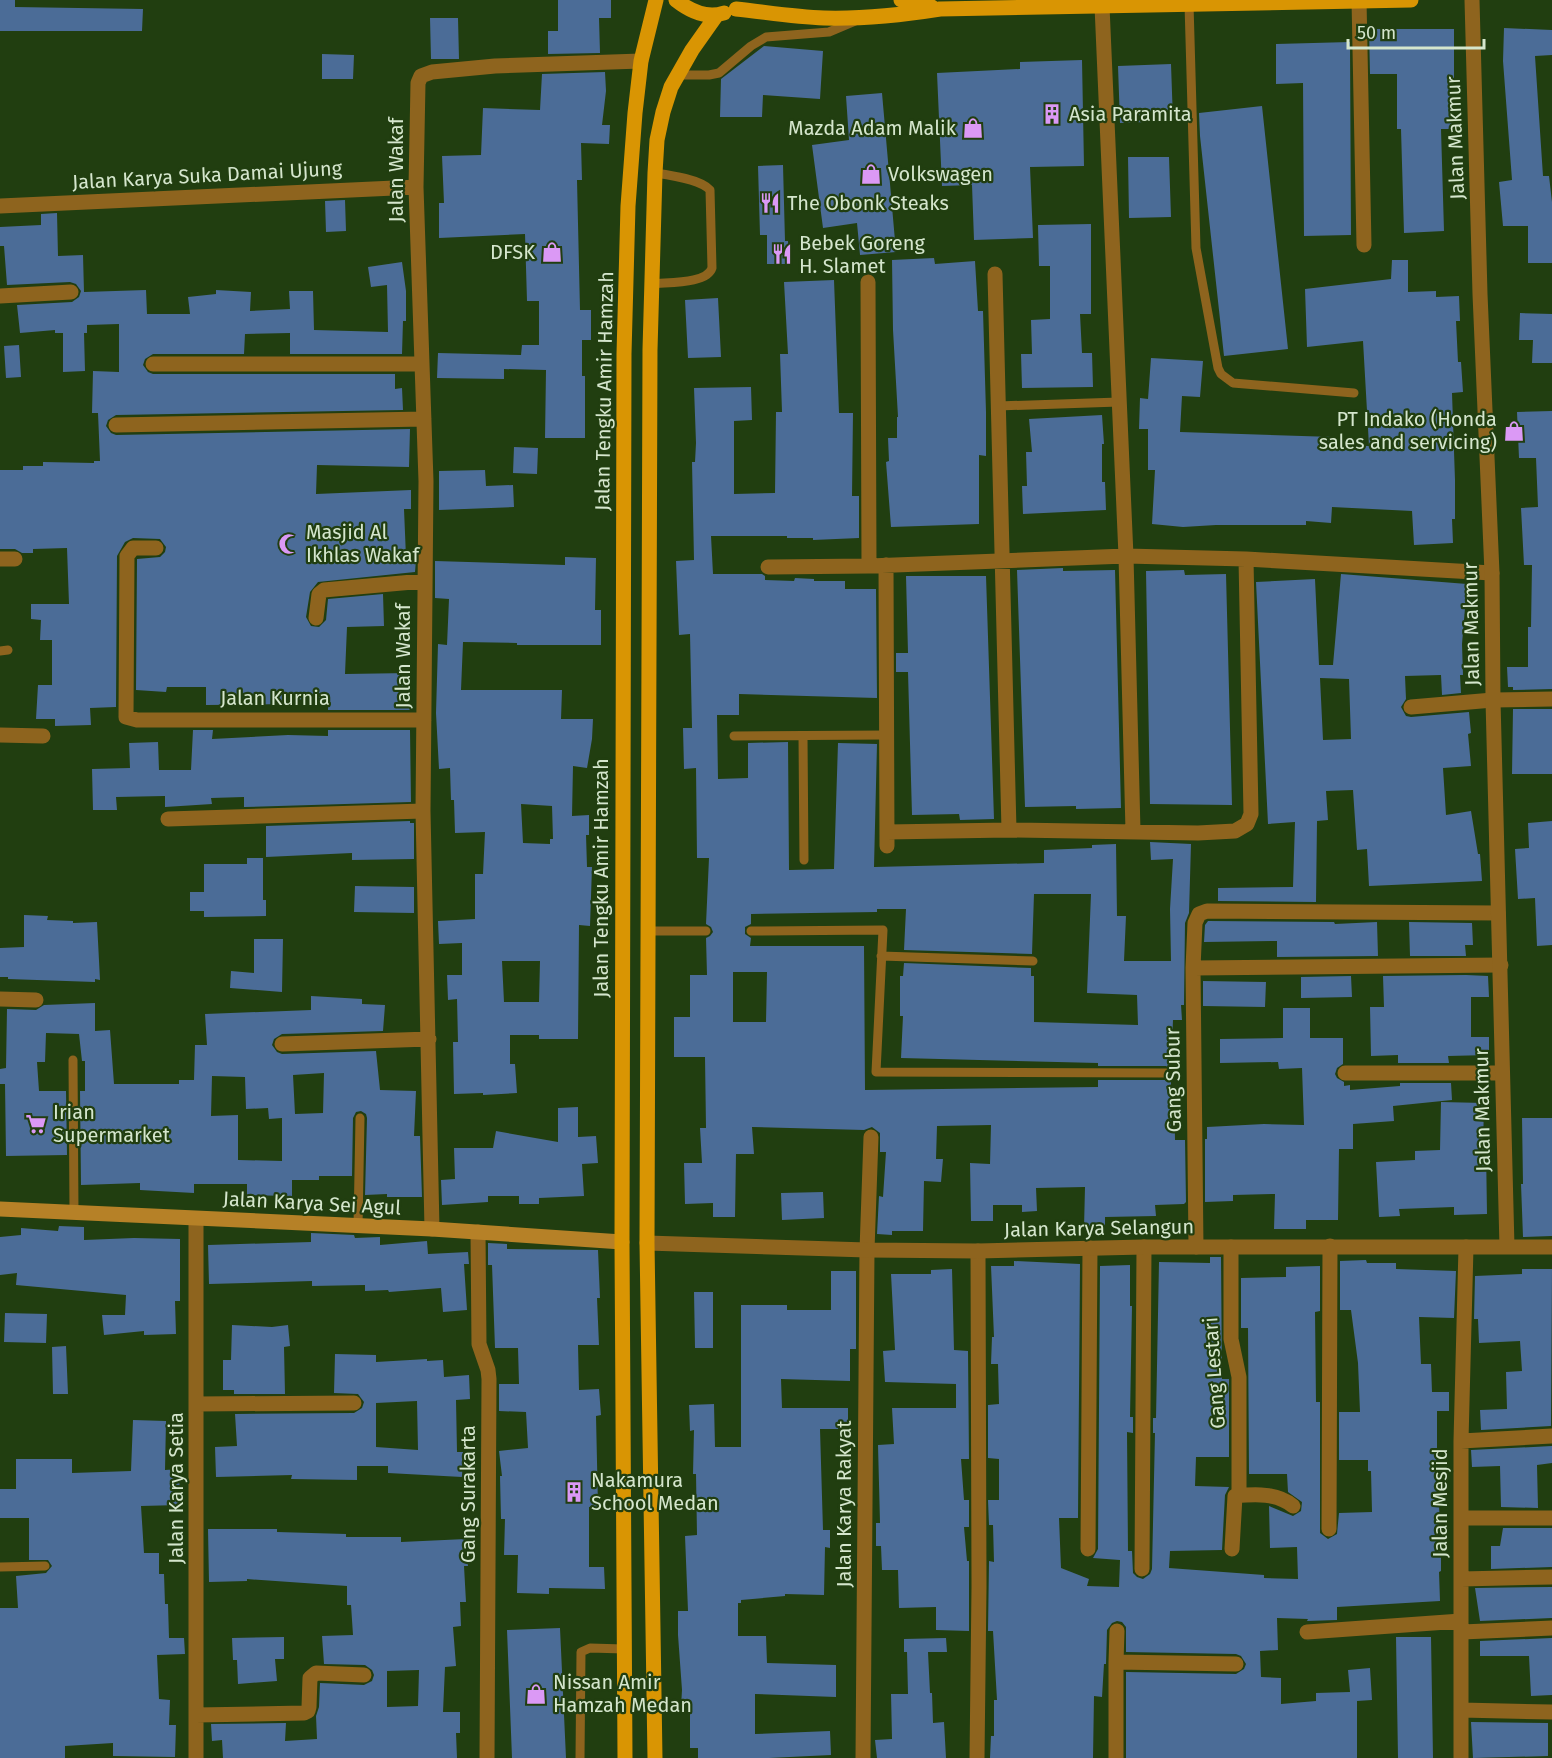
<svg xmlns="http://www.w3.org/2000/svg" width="1552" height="1758" font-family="'Fira Sans',sans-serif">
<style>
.building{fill:#4b6c97;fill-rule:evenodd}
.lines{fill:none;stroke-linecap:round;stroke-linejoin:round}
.service{stroke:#8e641e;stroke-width:9}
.minor{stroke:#8e641e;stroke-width:15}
.tertiary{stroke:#8e641e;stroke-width:15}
.secondary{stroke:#b68127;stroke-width:15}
.primary{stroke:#d99503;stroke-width:15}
.labels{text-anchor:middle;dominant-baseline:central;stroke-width:4.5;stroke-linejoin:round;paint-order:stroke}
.poi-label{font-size:20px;fill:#d5e6cd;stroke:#213e10;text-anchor:start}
.street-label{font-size:20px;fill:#d5e6cd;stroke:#213e10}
</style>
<rect width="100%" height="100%" fill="#213e10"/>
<path class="building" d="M0,0H15V7L143,9L142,31H0Z
M558,0H611V18H599L600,53L548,54V31H558Z
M430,18H458L459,59H431Z
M1504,28L1552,30V55L1535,56L1543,176H1549L1552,202V263H1528V226H1503L1499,182L1512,180L1503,61Z
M1369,29H1454V129H1441L1444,231L1404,233L1401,129H1397V74H1370Z
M1350,42L1351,235L1304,236L1303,83L1276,84V44Z
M764,46L823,51L820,99L763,95L762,117H720L721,79Z
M322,54L354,55L353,79H322Z
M1082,60L1084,166L1030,167L1033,238L974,240L972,185L942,186L937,73L1020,69V62Z
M1171,64L1173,121L1120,123L1118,66Z
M605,72L606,91L602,125H610L609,144L581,143L582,180H577L580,310H591V340H582V376H585V438H545L546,370L504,369V379L437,378L438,353L521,355L522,345H539V301H527L525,234L439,238V203H444L442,156L481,155L483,108L540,110L542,74Z
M882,93L896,252L860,255L857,223L823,228L812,145L849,140L846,96Z
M1262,106L1288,349L1224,356L1200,136L1199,113Z
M1128,157H1169L1171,217L1129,218Z
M783,165L785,241H788L789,264H767V235H760L758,166Z
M345,200L346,231L326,232L325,201Z
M57,213L58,256L83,255L84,292L146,290L147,314H190L188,297L216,294V290L251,292L250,311L290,309L289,291H313L314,330L388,332L387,285L371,287L368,267L402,262L406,291V321H403L402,354H290V333L245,334L244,354H153L145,359L143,365L148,372L153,374H395V389L402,388L403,410L116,415L108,420L106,426L111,433L116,435L410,429L409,467L317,465L316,494L411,490V509H404L406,557H409V560H416L415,572L318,582L310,592L306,617L311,626L319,627L326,620L328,599L383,594L384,626L347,627L345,674L410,673V710H328V700L286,699V704L206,705V687H167L166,692L136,690L137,559L160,557L165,552L166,547L160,539L133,538L125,542L117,556L116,707L90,708L91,725L55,726V719H36L38,685H52V640H40L41,620L31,619V604H69L67,548L33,549V553H22L15,549H0V470H23V466H43V462L94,463V461H100L98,413H92L93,371L119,372V324L87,325V333H84L85,371L63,372V333H55V330L20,333L17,305L72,302L79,297L81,291L76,284L70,282L7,285L4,246H0V227L41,225V214Z
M1091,224V314H1080L1082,353H1092L1093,387L1022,388L1021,354H1032L1031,320L1050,319V266H1039L1038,225Z
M934,258L935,264L975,261L978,311H983L986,412V456L979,455V524L891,527L886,462L889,461L888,438H897V417H898L893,330L892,260Z
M1392,260H1408V292L1436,291V297L1459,296L1460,321H1456L1458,362H1461L1463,392L1452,393L1455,480V519H1452L1453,543L1414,545L1412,511L1332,507L1331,523L1306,521V525H1216L1183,527L1152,524L1155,470H1148V429H1139L1140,398L1148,399L1151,358L1203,361L1200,397L1182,396L1180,432L1334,437V445L1369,446L1363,341L1307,347L1305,289L1391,279Z
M834,280L839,413H853L852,496H859V538L813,540V538H787V536H711L713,574H762L765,576V580L794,581L795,578L814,579V581H845V589H876L877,698L739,694V715H717L718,779L748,778V743L788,742L789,870L834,869L838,743L877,744L874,867L1044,863V850L1092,848V845L1116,844L1117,916H1126L1124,961H1171L1170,909L1173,859L1151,860L1150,842L1191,844L1189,913L1185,923L1184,1005H1181L1182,1020H1173L1171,1069L1166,1066H1098V1063L901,1058L903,1016H900V976H903L904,963L1031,968V976H1034V1022L1138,1025L1137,995L1087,993L1091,894H1034L1032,954L904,950L906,909H877V912L751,914V924L745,927V934L751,938L750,946H864L865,1090L1098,1087V1080H1166L1171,1077V1086H1174L1175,1140H1185L1186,1202L1184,1204L1155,1205L1156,1216L1105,1217V1228H1084L1085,1187L1036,1188L1037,1211L1022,1212V1205H993V1221H971L970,1163L990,1164L991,1125L937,1126L936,1159H943L941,1182L924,1181L923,1231H892V1235L877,1234L879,1196L883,1197L886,1152H880V1133L872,1127L864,1130L752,1127L754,1154H736L735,1217H713V1203L685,1204L684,1163H702L700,1128H706L705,1057H674V1017H690V975H707L706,938L710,936L713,932L711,927L706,924L709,858H697L696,768L684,769L683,728H692L690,634L679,635L676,561L694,560L692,462H695L696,443L694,388L751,387L752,420L734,421V494L775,493L776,412H782L780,354H788L784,282ZM733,972H767L766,1022H733Z
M718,298L721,357L688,358L685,300Z
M1520,313L1552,314V363H1532L1533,340H1519Z
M19,345L21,377L6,378L4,346Z
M1552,411V689L1513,690V687H1508L1507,667H1528V627H1531L1532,565H1524L1521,508L1538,507L1536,458H1519L1517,412Z
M1102,415L1104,444H1102V482H1105L1106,510L1023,514L1022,486H1027L1026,452H1032L1029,419Z
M514,447L538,448L537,474L513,473Z
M485,470L486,486L513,485L514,507L439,510V471Z
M565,557L596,558L595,610H601V645H517V643L463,642L461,690H562L561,719H593L592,739L587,768L573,766L572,816L589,815V835H586L587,867H592L590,926L579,925L578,1039H539V1035H510V1064H515L517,1093L483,1095V1093L454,1094L453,1042H458L457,999L448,1000L447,975H462V943L439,944L438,921L475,919V874H483L485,832L455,833L454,800H451L450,768L439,769L436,713L438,644L447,645L449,599L435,598V561L565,565ZM521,804L552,806L553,839H550V844L523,843ZM502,961H540L539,1002H504Z
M1063,568V571L1115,570L1121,808L1076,809V806L1025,807L1017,570Z
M1184,570L1185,575L1226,574L1232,805L1150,804L1146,571Z
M1341,574L1467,584L1462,644L1463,675H1460L1461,693L1442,695L1441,675L1405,676L1406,699L1401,707L1406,716L1411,717L1469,712L1471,733L1468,734L1471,766L1443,768L1446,815L1471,811L1478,854H1480L1482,881L1369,886L1367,849L1357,850L1353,790L1326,791L1328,820L1317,821L1316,902L1218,901V888L1293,887L1295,822L1268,824L1256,582L1315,579L1319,665H1333ZM1320,678L1349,679L1351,739L1323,740Z
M906,576H986L994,819L960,820L959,814L912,815L908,672H896V653H908Z
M1513,709H1552V774H1512Z
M193,730H213L212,739L288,735L328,736V730H410L411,802L244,807V797L211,798L212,804L165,807V796L116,797L117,810H93L92,769L130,768L129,743L158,742L159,770H191Z
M410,821V823H414V859L352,860V853L266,857V826Z
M1552,821V945L1537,946L1535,898L1518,899L1515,849L1529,848L1528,823Z
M247,858H263V900H266V916L204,917V911H190V892H204V864H247Z
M355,886L414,887V913L354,912Z
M24,915L48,916L47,920L73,921V923L97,922L100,980L95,979V982L8,979V977H0V948L24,947Z
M1208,921L1334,922L1335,924L1377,922L1378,956L1277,957V941L1204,942L1205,925Z
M1409,922L1472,923L1473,945H1465L1466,956H1410Z
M254,939H283L282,992L230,988L231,971L254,973Z
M1466,975L1488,976L1489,997H1471V1037H1489V1055L1448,1056L1449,1063H1398V1055L1371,1056L1370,1007H1384L1383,976Z
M1351,976L1352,997L1301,998V977Z
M1203,981L1266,982L1265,1007L1203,1006Z
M311,996L362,999V1004L385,1005L383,1031L282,1034L274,1039L272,1045L277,1052L282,1054L376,1051L380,1090L416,1091L414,1136H420L422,1197H387V1194L365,1195L367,1118L366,1114L361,1111L356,1112L353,1118L352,1176H319V1180H292V1196L247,1195V1184H194V1193L140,1190V1183L81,1185L80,1091H85V1061H82L79,1034L46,1033L45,1062H37L39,1091H66L67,1155L6,1156L5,1084H0V1069L6,1068L7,1009L36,1010L44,1005L95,1003V1031L110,1030L114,1084H179V1080H194L195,1045H207L205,1014L311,1010ZM324,1073L323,1113L295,1114L293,1075ZM212,1076L245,1077L246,1109L268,1108L269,1119L282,1118V1161L238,1160V1115L211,1116Z
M1283,1008H1310V1038H1343V1064L1337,1068L1335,1074L1337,1078L1344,1082V1086L1350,1085V1090L1400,1086V1083H1451L1452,1100L1393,1106L1394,1121L1353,1124V1149H1339L1338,1220H1306V1229H1274L1275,1194L1233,1195V1201L1205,1202V1139H1207V1127L1264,1124L1304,1125L1302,1068L1279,1069L1278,1062L1220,1063V1039L1283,1038Z
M1441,1102L1484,1103L1483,1148H1486L1487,1214L1454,1215V1207L1399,1209L1400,1216L1379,1217L1376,1162L1415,1160V1151L1440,1150Z
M578,1107V1137L596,1136L598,1163L582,1164L584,1196L539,1198V1204H519V1196H488V1202L442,1205L441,1180L455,1179L454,1148H493L496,1131L558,1142V1108Z
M1522,1118H1552V1236L1523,1237L1521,1184H1523Z
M823,1192L824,1218L782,1220L781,1193Z
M59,1226L84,1227V1240L134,1238L180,1239V1301H175L176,1334L144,1335V1331L104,1335L102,1315H125L126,1295L16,1285L17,1273L0,1275V1237L21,1235V1228L58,1231Z
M311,1233L354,1235L355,1238L380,1237V1245L427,1241L428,1254L468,1252L469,1264H464L467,1310L443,1312L441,1288L389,1292L388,1290L365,1291V1285L312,1286V1281L209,1284L208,1245L311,1242Z
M488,1243L507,1244V1249L598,1250L600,1298H597L599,1345H578L579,1390L599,1389L601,1415L596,1416L598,1507H589V1567H604L605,1589L549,1588V1594L517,1593L518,1555H504L505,1519H501L500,1476H502L499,1451L528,1448L526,1412L499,1411V1384H519L518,1348H495L492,1265H488Z
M1210,1257H1221L1222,1379H1229V1457H1196L1195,1486L1229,1487L1225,1495L1222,1550L1170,1551L1169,1568L1264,1575V1578L1298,1579L1297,1547L1270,1548L1269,1506L1293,1516L1301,1511L1302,1502L1288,1492L1287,1474H1249L1248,1328H1241V1278L1286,1277V1267L1320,1266V1311L1315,1312L1316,1402H1320V1533L1328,1539L1337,1534L1339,1513L1372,1512L1371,1471H1368V1460H1339V1412H1360L1358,1363L1351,1310H1340V1261L1366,1260L1367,1263H1396V1269L1456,1271L1454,1318L1419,1317L1421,1364H1431L1432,1392H1449V1411H1437V1470L1441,1541V1571L1439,1572L1440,1601L1337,1607V1620L1307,1621L1308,1619L1277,1618L1278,1650L1260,1651L1261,1677L1281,1678V1704L1316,1701V1693L1350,1692L1348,1670L1370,1668L1372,1700L1357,1701V1758H1126V1672L1236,1674L1244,1669L1246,1664L1241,1656L1236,1654L1126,1652V1627L1122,1622L1117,1621L1112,1623L1107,1630L1106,1664H1104L1102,1697L1094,1696L1093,1758H990L991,1736H994V1700H997L993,1631H988L989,1561L994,1562L993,1525H989L988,1500H999V1459L988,1458V1405L999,1404L998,1364H991L992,1337H994L991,1266H1014V1261L1080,1264L1078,1518H1059L1061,1568L1089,1579L1087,1586L1119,1587L1120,1560L1093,1558L1098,1549L1100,1266L1130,1265V1306H1132L1130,1417H1133V1433L1127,1432L1128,1551H1132L1133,1573L1137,1577L1143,1579L1150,1574L1152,1569L1155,1433H1153V1418H1156L1159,1262L1210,1263Z
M952,1269L954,1350L968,1351L969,1459H961L964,1500H969V1527H964L967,1561H969V1631L936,1630V1607L899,1608L898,1570H882L881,1546H876V1523H880L878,1445L894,1444L892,1408H956V1384L885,1382L883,1351L895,1350L891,1274H931V1270Z
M1522,1269H1552L1551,1426L1481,1430L1480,1410L1507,1409L1506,1372L1522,1371L1520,1341L1479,1343L1478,1319H1474L1475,1276L1522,1274Z
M831,1271H856V1349H850V1381L781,1379L782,1408H848V1429H820L823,1530H830V1548L825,1547L824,1595L785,1594V1596L741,1600V1603H738V1636H766L767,1663L836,1665V1697L755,1694V1734L830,1731L831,1755L769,1758H698V1748H690V1707H681L682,1690L678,1635V1611H688L685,1536L697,1535L696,1474H693L694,1430L690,1431L689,1405L714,1404L715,1447H741V1305H787V1310H831Z
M694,1292H713V1348H695Z
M5,1313L47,1314L46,1343L4,1342Z
M232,1325L272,1327L288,1325L290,1346L284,1347L285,1394H234V1390H223V1360H231Z
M66,1346L68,1394H53L52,1347Z
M335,1354L376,1355V1362L427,1359V1361L443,1360L444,1377L469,1375L470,1399L456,1400L457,1452H463L462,1477L388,1473V1466H357V1480L291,1479L292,1475L216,1477L215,1447L237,1446L235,1414L354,1413L362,1408L364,1402L358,1394L334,1393ZM417,1401L418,1450L376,1447V1403Z
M133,1420L166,1421L165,1470L179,1469L180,1505L141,1506L144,1553H159V1574H164L165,1604H168L169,1638H184L185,1654L157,1655L159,1699L170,1700L169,1725H176L175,1757L113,1756V1743L65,1746V1758H0V1608H18L16,1576L46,1573L52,1566L48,1560H29V1518H0V1489H16V1459H72V1473L131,1471Z
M1552,1446V1463L1537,1465L1538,1508L1501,1507L1500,1466L1472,1467L1471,1450Z
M1503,1528H1552V1567L1491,1569V1546H1500Z
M208,1529H277V1532L346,1534V1537H401V1542L466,1539L468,1566H464L466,1602H460L461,1626L453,1627L456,1666L445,1667L443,1712H460V1733H456L457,1758H223L222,1740L212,1741L211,1724L286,1723L285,1741L317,1739L316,1716L319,1707L320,1683L364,1685L372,1681L374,1675L372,1670L365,1665L324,1664L322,1636L353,1635L351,1605H347V1586L247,1579V1581L209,1582ZM419,1670L418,1706L387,1707V1671Z
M1552,1587V1618L1480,1621L1475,1588Z
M560,1628L566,1758H512L507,1630Z
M284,1637V1659H275L277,1681L238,1684L237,1660H233L232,1638Z
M1396,1637H1431L1433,1758H1398Z
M946,1638L947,1652H928L930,1693H932L933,1723L944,1722L946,1758H877L875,1740L892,1739L891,1694H908L907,1652H904V1639Z
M1552,1638V1695L1531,1696L1529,1656H1480V1641Z
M1471,1722L1548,1723V1756L1473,1758Z"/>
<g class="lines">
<path class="service" d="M1189,4L1196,248L1218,368L1221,374L1233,383L1354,393
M677,75H709L719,73L751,46L766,37L829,32L855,21
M652,284C668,282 707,284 712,268L710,190C700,179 669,175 655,173
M998,406L1119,402
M0,651L8,650
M734,736L887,735
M803,736L804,860
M649,931H706
M751,931L883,930L876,1072L1166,1073
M881,956L1033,961
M73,1060L74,1213
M358,1226L360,1118
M0,1567L45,1566
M580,1758L581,1652L590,1648L624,1649"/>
<path class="minor" d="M1359,0L1364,245
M1102,6L1126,556L1133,831
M0,206L416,187
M995,274L1009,830
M868,282L869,566
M0,296L71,292
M153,364H422
M116,425L424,419
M156,548H133L127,556L126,717L137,720H424
M0,559H15
M886,565L887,846
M768,567L869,566L1126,556L1246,559L1492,573
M316,618L319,594L324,590L424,581
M1411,707L1493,700L1552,699
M0,735L43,736
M168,819L423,811
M887,832L1009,830L1198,833L1235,831L1247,824L1251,814L1246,559
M1193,968L1501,965
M0,999L36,1000
M282,1044L429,1039
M1345,1073H1502
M196,1219V1758
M432,1229L423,811L426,481L416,187L418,83L421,76L432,72L495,66L641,61
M478,1232L479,1344L488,1370L489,1379L487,1758
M1196,1247L1193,968L1195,923L1199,914L1207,911L1498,913
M1231,1247V1339L1239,1377V1495
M197,1404L354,1403
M1461,1441L1552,1436
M1461,1518H1552
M1329,1529L1330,1246
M1088,1549L1090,1248
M1232,1549L1235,1496C1256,1494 1277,1493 1293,1506
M1142,1569L1144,1247
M1461,1579L1552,1577
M1117,1631L1116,1662L1236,1664
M1307,1632L1461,1621
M1462,1632L1552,1628
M1461,1710L1552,1712
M196,1715L304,1713L308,1711L309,1707L310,1678L316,1673L364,1675
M863,1758L867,1250L871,1137
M977,1758L979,1587L978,1251
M1116,1758V1662
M1461,1758V1441L1466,1247"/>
<path class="tertiary" d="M1472,0L1480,294L1492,573L1493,700L1507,1247
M647,1243L867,1250L978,1251L1144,1247H1552"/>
<path class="secondary" d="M0,1209L432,1229L622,1242"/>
<path class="primary" d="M676,0C690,11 706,19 724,13
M901,0L932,7
M736,9C765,12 795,17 824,18C863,19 902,15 940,9L1411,0
M625,1758L622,1242L624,354L628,206L635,113L641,61L656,0
M655,1758L647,1243L650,350L655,173L657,140L663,112L671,87L692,50L716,16"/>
</g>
<defs>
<g id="building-bare" transform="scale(1.62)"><path d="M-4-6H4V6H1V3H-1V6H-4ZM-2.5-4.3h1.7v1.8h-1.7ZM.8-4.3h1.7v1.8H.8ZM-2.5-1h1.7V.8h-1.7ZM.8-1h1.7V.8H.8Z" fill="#db99f5" stroke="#213e10" stroke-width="2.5" paint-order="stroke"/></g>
<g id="shop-bare" transform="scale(1.62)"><path d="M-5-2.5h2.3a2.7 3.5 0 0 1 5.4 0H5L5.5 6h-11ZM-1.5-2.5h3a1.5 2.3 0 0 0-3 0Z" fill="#db99f5" stroke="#213e10" stroke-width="2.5" paint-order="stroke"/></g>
<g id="restaurant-bare" transform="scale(1.62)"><path d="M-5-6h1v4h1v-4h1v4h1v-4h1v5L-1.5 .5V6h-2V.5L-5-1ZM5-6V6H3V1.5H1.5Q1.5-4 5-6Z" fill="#db99f5" stroke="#213e10" stroke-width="2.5" paint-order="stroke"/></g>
<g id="mosque-bare" transform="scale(1.62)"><path d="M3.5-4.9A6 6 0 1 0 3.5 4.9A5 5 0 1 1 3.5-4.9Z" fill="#db99f5" stroke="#213e10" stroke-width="2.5" paint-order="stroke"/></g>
<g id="supermarket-bare" transform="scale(1.62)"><path d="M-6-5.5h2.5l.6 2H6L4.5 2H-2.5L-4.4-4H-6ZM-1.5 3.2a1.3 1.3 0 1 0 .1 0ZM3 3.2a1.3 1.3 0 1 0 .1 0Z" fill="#db99f5" stroke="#213e10" stroke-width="2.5" paint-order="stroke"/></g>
</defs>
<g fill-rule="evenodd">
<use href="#building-bare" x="1052" y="114"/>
<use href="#shop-bare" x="973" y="128"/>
<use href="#shop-bare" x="871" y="174"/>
<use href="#restaurant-bare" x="770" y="203"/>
<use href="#shop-bare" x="552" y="252"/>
<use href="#restaurant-bare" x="782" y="254"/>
<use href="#shop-bare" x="1514" y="431"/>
<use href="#mosque-bare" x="289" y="544"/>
<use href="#supermarket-bare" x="36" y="1124"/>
<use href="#building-bare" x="574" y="1492"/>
<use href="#shop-bare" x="536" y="1694"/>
</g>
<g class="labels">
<g class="poi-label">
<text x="1069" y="114">Asia Paramita</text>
<text x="956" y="128" text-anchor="end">Mazda Adam Malik</text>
<text x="888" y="174">Volkswagen</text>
<text x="787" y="203">The Obonk Steaks</text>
<text x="799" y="243">Bebek Goreng<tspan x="799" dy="23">H. Slamet</tspan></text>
<text x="535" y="252" text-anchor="end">DFSK</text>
<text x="1497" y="419" text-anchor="end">PT Indako (Honda<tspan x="1497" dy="23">sales and servicing)</tspan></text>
<text x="306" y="532">Masjid Al<tspan x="306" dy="23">Ikhlas Wakaf</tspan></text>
<text x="53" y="1112">Irian<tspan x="53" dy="23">Supermarket</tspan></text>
<text x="591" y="1480">Nakamura<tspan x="591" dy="23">School Medan</tspan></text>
<text x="553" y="1682">Nissan Amir<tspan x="553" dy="23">Hamzah Medan</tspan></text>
</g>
<g class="street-label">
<text transform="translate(1455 138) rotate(-92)">Jalan Makmur</text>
<text transform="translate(396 170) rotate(-90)">Jalan Wakaf</text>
<text transform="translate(207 175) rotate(-3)">Jalan Karya Suka Damai Ujung</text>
<text transform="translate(604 391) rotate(-89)">Jalan Tengku Amir Hamzah</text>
<text transform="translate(1471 624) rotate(-91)">Jalan Makmur</text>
<text transform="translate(403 656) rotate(-90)">Jalan Wakaf</text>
<text x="275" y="698">Jalan Kurnia</text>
<text transform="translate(601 878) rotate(-90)">Jalan Tengku Amir Hamzah</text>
<text transform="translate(1173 1080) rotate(-91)">Gang Subur</text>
<text transform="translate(1482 1110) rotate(-91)">Jalan Makmur</text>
<text transform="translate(312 1203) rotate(3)">Jalan Karya Sei Agul</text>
<text transform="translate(1099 1228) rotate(-1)">Jalan Karya Selangun</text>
<text transform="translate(1214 1373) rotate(-94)">Gang Lestari</text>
<text transform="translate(176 1488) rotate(-90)">Jalan Karya Setia</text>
<text transform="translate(468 1494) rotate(-90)">Gang Surakarta</text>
<text transform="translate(1440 1503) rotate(-90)">Jalan Mesjid</text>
<text transform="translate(844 1504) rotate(-90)">Jalan Karya Rakyat</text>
</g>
</g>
<path d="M1348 39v9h136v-9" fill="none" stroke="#d5e6cd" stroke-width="3"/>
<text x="1357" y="39" font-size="18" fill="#d5e6cd" stroke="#213e10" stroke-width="4.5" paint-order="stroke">50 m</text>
</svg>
